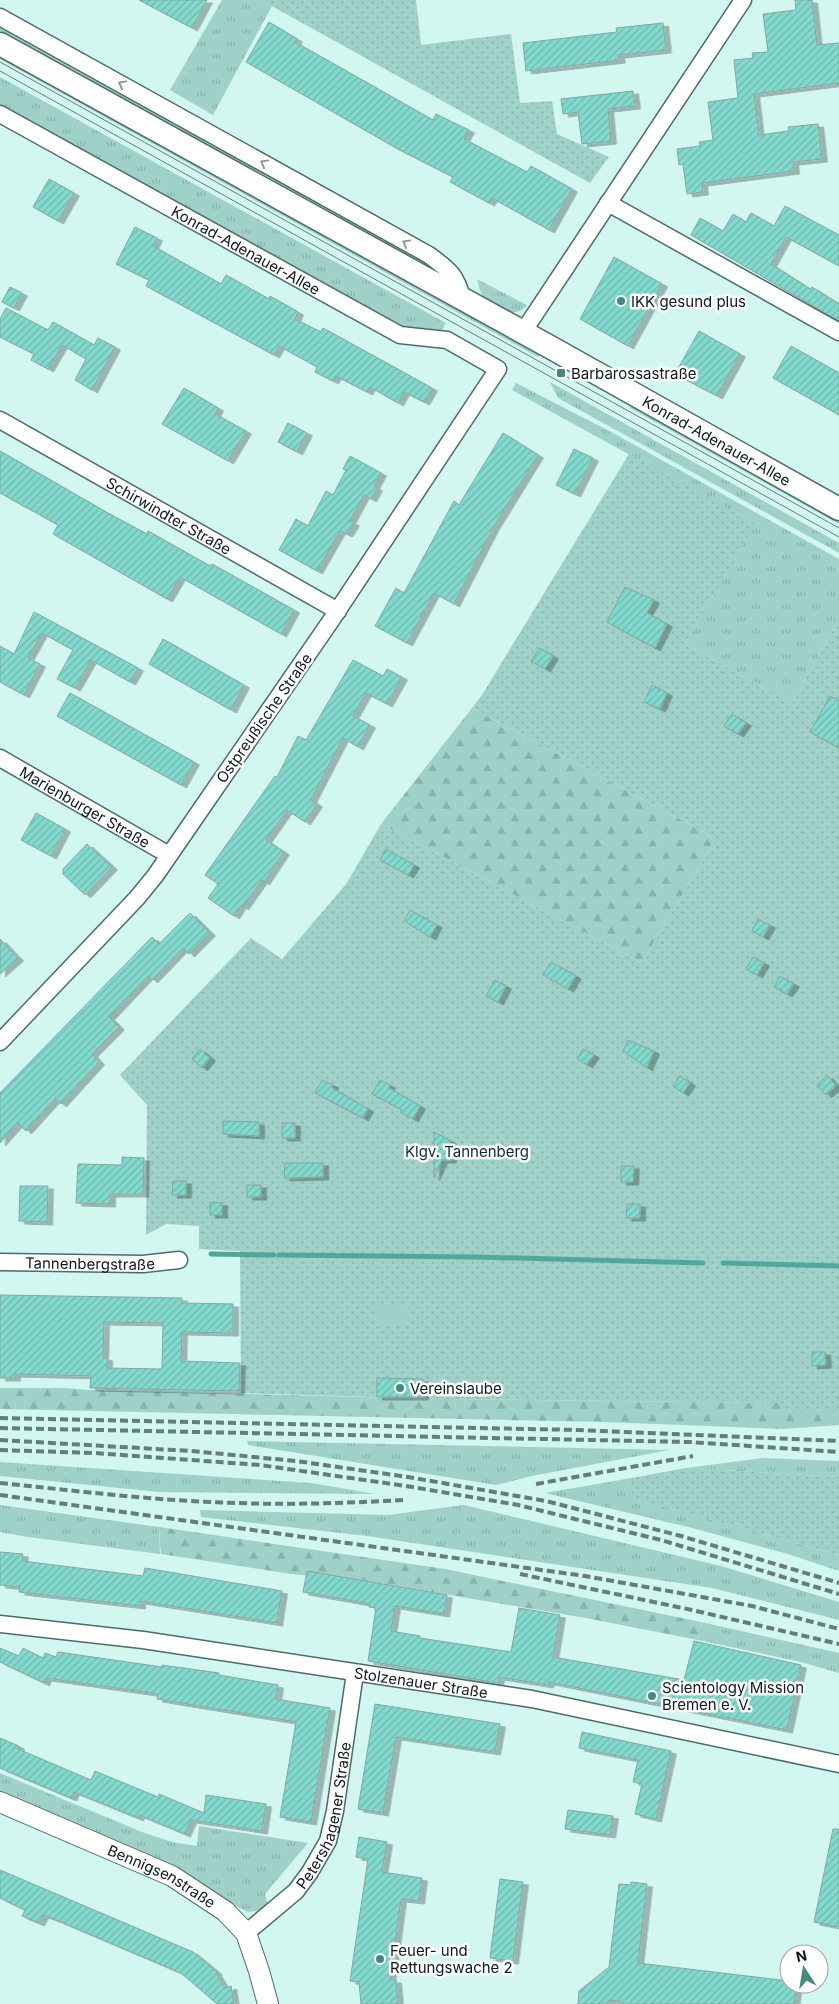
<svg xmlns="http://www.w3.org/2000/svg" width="839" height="2004" font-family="Inter,sans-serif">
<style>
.grass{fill:url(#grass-tufts)}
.forest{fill:url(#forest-firs)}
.park{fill:url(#park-dots)}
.pitch{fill:#9fd1c9}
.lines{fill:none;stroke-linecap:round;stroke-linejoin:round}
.stream{stroke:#50a89d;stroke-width:5}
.building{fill:url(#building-hatch);stroke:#85a7a1;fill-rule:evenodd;filter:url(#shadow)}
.minor-casing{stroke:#4b6c67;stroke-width:19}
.tertiary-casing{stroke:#4b6c67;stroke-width:22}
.secondary-casing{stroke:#4b6c67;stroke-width:25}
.minor{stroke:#fff;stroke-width:16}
.tertiary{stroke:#fff;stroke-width:20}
.secondary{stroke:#fff;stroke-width:22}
.tram{stroke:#657d79;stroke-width:1}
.rail{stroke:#657d79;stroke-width:4;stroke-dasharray:8 4;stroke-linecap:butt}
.oneway{stroke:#929897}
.poi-dot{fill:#458a81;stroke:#fff;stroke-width:2}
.labels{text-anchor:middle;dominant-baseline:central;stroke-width:5;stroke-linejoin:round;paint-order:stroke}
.street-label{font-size:15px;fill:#0c1a18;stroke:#fff}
.poi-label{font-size:15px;fill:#0c1a18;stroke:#fff;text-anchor:start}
.park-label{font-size:15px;fill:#04302c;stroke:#fff}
</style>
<defs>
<pattern id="grass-tufts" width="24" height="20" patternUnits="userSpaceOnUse" patternTransform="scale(1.25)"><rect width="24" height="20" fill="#9fd1c9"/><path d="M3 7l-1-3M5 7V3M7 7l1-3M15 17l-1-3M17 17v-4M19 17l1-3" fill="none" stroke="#88b3ac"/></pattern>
<pattern id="forest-firs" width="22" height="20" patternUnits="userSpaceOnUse" patternTransform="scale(1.25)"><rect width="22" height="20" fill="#9fd1c9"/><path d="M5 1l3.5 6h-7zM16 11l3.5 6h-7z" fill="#88b3ac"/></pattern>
<pattern id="park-dots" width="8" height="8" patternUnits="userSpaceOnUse" patternTransform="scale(1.25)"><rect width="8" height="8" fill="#9fd1c9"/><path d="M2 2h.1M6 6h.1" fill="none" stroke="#88b3ac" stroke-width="1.8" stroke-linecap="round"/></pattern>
<pattern id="building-hatch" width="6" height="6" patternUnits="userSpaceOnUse" patternTransform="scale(1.25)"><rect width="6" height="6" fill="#82d9cd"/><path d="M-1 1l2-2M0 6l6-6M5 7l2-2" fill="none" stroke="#6fbaaf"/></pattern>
<filter id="shadow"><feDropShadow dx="5.5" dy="3" stdDeviation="0" flood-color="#0004"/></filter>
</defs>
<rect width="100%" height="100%" fill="#d2f6f0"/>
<path class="grass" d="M222,0H261L272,6L213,115L170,90Z
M0,26L423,261L442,276V277L0,33Z
M0,53L541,354L538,357L0,59Z
M0,77L446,323L442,330L396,326L0,107Z
M477,279L527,305C516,321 489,307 482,295C479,290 479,284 477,279Z
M550,382L839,543V553L558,398Z
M516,383L615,434L839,559V620L792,703L685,644L755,524L512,390Z
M632,404L839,520V524L630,408Z
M247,1441L669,1450L532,1476L496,1485L248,1445Z
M763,1458L839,1461V1477L686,1468Z
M0,1462L311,1483L376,1494L159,1492L0,1476Z
M626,1479L636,1499L839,1555V1571L788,1554L692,1528L545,1493Z
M0,1505L159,1527L160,1554L28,1537L0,1532Z
M464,1505L721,1566L839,1602V1620L712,1588L367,1536L201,1517L200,1510L388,1515Z
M701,1622L839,1653V1673L801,1662L698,1640Z
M0,1773L142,1832L172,1842L197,1846L199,1826L308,1843L265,1894L268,1905L256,1911L248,1912L227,1902L158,1860L0,1791Z"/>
<path class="forest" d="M472,708L706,833L714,841L642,963L381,824Z
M0,1388H64L87,1390L443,1399L784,1403V1412H839V1425L783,1429L606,1422L0,1409Z
M159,1527L445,1569L701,1622L698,1640L586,1618L373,1582L292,1574L161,1554Z"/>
<path class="park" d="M261,0H416L421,45L511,34L520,103L552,101L557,134L609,157L590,183Z
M629,454L756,524L685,644L792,703L839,620V1412H784L783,1403L443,1399L241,1393L240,1251L199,1249V1226L166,1224L146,1235L147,1105L120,1075L251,938L282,959L347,883L381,824L642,963L714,841L706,833L472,708L482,695Z
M686,1468L839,1477V1555L635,1499L626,1479Z"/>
<path class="pitch" d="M374,1307H408V1326H374Z"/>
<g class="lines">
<path class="stream" d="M211,1254L274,1255
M279,1255L476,1257L703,1263
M723,1263L839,1266"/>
</g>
<path class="building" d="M139,0H207L192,28Z
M795,0H812L817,45L839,43V83L754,94L759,135L789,131L788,127L818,124L822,159L793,162L794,171L702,183L703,192L687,194L683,164L679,165L677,149L700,146L699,142L713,140L708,102L738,98L734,60L753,58L752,53L768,52L763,14L796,10Z
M269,22L297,39L295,42L433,120L436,114L469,130L464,139L527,172L531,166L572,189L549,230L492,198L489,203L450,182L453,177L396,148L246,62Z
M663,23L666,50L619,55L620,60L526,71L523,43L617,32L616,28Z
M633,91L635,106L608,109L611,141L582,144L578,112L563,114L561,99Z
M49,179L74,193L58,221L33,207Z
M785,206L839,235V266L786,237L771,264L810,289L812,287L839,304V321L691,235L700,218L723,231L733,214L746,222L751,213L774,226Z
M135,227L157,238L153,246L221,284L226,275L269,299L270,296L298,312L295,319L321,332L323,328L432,388L424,402L404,392L398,403L370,387L367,392L336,376L333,381L315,372L317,367L279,346L274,355L146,286L149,280L116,264Z
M614,257L662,284L628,346L580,319Z
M10,287L22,293L14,308L2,302Z
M6,308L48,330L53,322L94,345L98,338L115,347L92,390L75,380L86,359L62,345L48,369L31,360L34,354L0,337V319Z
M699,331L740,354L717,396L675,374Z
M791,346L839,373V415L773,378Z
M184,388L218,408L215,414L246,431L228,461L162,424Z
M288,423L307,433L297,452L278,442Z
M503,433L538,455L493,528L454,604L434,593L407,643L375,626L396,588L404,593L454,501L459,505Z
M574,449L593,458L575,494L556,485Z
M0,451L106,512L147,534L148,531L210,566L212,564L294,610L281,634L180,577L167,599L53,534L58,525L0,493Z
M350,456L381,473L374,486L377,488L371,499L364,495L350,521L354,523L347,534L340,531L317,571L279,550L296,519L308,526L326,491L333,495L346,470L343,469Z
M625,587L654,600L647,613L667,624L655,648L607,622Z
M34,612L138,668L130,682L91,660L75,688L57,679L73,650L42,633L28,658L40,664L24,695L0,682V646L14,654Z
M163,639L244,685L231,710L149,664Z
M540,648L553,656L545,669L531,661Z
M353,660L383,676L387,669L402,677L387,704L366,693L353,716L370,725L358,747L343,738L311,800L317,804L305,822L287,810L266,840L284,852L264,882L262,880L243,907L241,905L234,916L208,898L218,884L205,875L275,776L277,777L298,736L306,740Z
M652,685L667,693L660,709L644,702Z
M70,693L194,762L181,785L57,716Z
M830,696L839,701V748L810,732Z
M732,714L746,723L738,734L724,726Z
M36,813L65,829L51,856L21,840Z
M87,844L112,867L85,895L63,874V869Z
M386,849L414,865L408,875L380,860Z
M410,910L437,925L430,937L404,921Z
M190,913L210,933L189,954L183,948L152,980L148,976L109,1017L119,1027L92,1054L99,1062L61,1104L55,1099L26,1131L18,1123L0,1143V1093L152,937L159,944Z
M758,919L770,925L763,937L752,931Z
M0,939L18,958L0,974Z
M753,957L764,963L757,975L746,969Z
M551,962L576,976L568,989L543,975Z
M780,976L794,984L787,994L774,987Z
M495,980L506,986L498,1002L486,996Z
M628,1040L654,1051L647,1068L623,1051Z
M200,1049L210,1058L202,1068L192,1059Z
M583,1049L594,1055L587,1065L577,1059Z
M827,1075L836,1086L826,1095L817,1085Z
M680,1076L690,1083L683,1093L673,1086Z
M322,1080L333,1085L332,1088L368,1109L363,1118L315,1093Z
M380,1080L390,1085L389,1088L420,1106L413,1119L400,1112L402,1110L372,1094Z
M223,1121L259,1122V1136L223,1134Z
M282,1123H295V1138H282Z
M434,1132L451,1141L449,1146H451V1160H442L434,1178Z
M122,1157L144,1158L143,1194H110V1204L76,1203L78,1164L122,1165Z
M285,1163H323V1177L284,1178Z
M621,1166H634L633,1182H621Z
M173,1181H186V1195H172Z
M247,1185H261V1197H247Z
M20,1186H48L47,1222L19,1221Z
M210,1202L222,1203V1215H210Z
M627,1204H640V1218H626Z
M0,1295L182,1298V1303L233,1304V1333L182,1332L181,1361L240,1363L239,1391L90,1388L91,1376L15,1374V1378H0ZM104,1322L163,1323L162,1369L107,1368V1358L103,1357Z
M812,1352H825L826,1365L812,1366Z
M377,1378L423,1379V1397H377Z
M0,1552L23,1554L22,1561L143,1576L145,1568L282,1591L277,1623L140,1601V1606L19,1592L20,1587L0,1585Z
M307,1571L447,1595L444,1614L395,1606L391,1631L420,1636V1638L511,1652L519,1608L560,1615L553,1657L684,1680L694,1641L801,1665L787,1730L549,1682L548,1685L499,1677L498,1683L368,1661L376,1608L369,1607L370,1604L303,1592Z
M0,1648L19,1656L23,1648L43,1658L45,1653L56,1657L58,1652L162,1667V1665L219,1673V1675L278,1685L276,1699L330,1708L311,1822L280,1817L296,1722L157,1699L158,1694L46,1678L44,1683L0,1662Z
M375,1704L500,1724L495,1752L396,1737L383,1813L358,1809Z
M582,1732L671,1751L656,1819L635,1814L642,1784L633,1782L638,1760L579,1748Z
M0,1738L19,1746L18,1749L91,1780L95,1771L158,1797L159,1794L204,1813L206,1795L266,1804L262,1831L191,1820L185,1834L139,1815L138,1818L74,1792L71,1798L0,1768Z
M568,1810L613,1816L610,1835L565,1829Z
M833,1829H839V1927L814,1922Z
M359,1837L387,1842L382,1872L422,1878L419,1901L401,1899L390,1980H396L398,2004H361L359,1982L350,1981L368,1859L356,1857Z
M0,1870L193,1952L217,1972L216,1973L225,1988L231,1986L234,2004H217L181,1973L54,1919L43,1915L39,1923L22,1916L25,1910L0,1898Z
M500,1879L523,1882L513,1961L490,1958Z
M631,1882L647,1884L638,1963L789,1981V1984H797L794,2004H622L620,2001L611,2000L606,2004H578L579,1991L609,1967L619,1884L631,1885Z"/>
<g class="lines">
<g class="minor-casing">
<g id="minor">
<path d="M0,17L429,255C448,269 457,275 462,299"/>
<path id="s1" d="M0,114L400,335L447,340L498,369L330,622L155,876L137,898L0,1042"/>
<path d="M608,203L839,332"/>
<path d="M523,332L743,0"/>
<path id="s2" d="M0,420L338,611"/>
<path id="s3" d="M0,758L169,855"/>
<path id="s4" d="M0,1262L143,1264L179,1260"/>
<path id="s5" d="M0,1624L143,1640L532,1699L839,1764"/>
<path id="s6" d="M246,1933L296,1891L310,1872L328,1841L335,1811L355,1673"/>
</g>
</g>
<g class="tertiary-casing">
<g id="tertiary">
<path id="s7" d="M0,1802L172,1876L225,1911L246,1933L259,1971L268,2004"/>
</g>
</g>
<g class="secondary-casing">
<g id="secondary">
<path id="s8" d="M0,44L550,347L839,509"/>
</g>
</g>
<use href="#minor" class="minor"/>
<use href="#tertiary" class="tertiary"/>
<use href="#secondary" class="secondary"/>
<path class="tram" d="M0,62L839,528
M0,71L839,537"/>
<path class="rail" d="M0,1418L578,1430L839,1441
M0,1428L690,1442L839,1452
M0,1440L191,1451L296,1461L408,1477L546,1501L681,1536L839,1583
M0,1450L95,1453L260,1465L406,1486L518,1505L661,1540L839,1594
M0,1483C78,1491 157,1501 236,1503C292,1505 348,1503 404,1500
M536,1484L693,1456
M0,1495L585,1576L752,1606L839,1629
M520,1574L692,1610L839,1644"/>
</g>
<defs><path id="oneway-chevron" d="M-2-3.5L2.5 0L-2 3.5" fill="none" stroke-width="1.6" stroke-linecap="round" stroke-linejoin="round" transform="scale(1.25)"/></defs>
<g class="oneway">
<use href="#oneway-chevron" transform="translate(122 84) rotate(-151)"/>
<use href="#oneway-chevron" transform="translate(264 163) rotate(-151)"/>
<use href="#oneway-chevron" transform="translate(406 243) rotate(-151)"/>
</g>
<g class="poi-dot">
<circle cx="621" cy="301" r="5"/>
<rect x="556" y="368" width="10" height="10" rx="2.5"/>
<circle cx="400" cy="1388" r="5"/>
<circle cx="652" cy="1696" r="5"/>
<circle cx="380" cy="1959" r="5"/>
</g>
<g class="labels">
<g class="street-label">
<text stroke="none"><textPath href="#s1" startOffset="281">Konrad-Adenauer-Allee</textPath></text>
<text stroke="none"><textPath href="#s8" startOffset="819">Konrad-Adenauer-Allee</textPath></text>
<text stroke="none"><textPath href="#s2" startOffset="194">Schirwindter Straße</textPath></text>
<text transform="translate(264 718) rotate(-55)">Ostpreußische Straße</text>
<text stroke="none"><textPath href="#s3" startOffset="98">Marienburger Straße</textPath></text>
<text stroke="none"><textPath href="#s4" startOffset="90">Tannenbergstraße</textPath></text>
<text stroke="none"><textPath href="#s5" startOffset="425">Stolzenauer Straße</textPath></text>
<text stroke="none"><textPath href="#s6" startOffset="148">Petershagener Straße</textPath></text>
<text stroke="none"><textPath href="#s7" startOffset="178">Bennigsenstraße</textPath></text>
</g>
<g class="poi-label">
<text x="631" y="301">IKK gesund plus</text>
<text x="571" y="373">Barbarossastraße</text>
<text x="410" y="1388">Vereinslaube</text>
<text x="662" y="1687">Scientology Mission<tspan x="662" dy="17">Bremen e. V.</tspan></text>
<text x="390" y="1950">Feuer- und<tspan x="390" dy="17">Rettungswache 2</tspan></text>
</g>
<g class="park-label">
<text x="467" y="1151">Klgv. Tannenberg</text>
</g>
</g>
<g transform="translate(804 1969) rotate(348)"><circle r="24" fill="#ffffff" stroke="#9ea3a3"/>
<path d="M0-4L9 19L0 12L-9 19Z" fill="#458a81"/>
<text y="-8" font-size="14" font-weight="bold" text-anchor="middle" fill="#0c1a18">N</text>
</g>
</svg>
